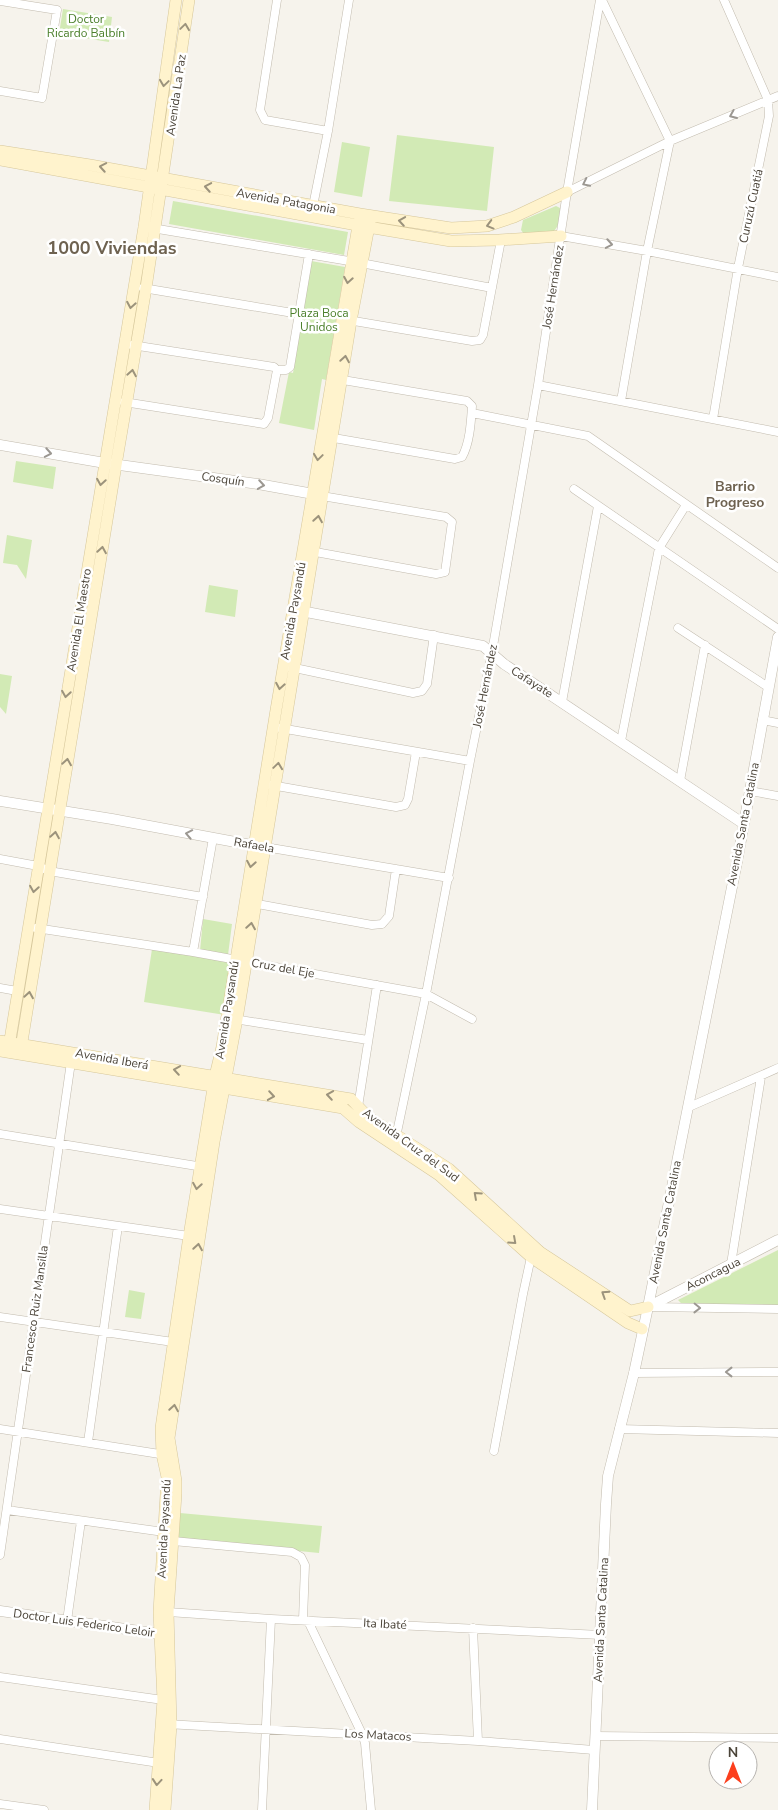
<svg xmlns="http://www.w3.org/2000/svg" width="778" height="1810" font-family="'Nunito Sans',sans-serif">
<style>
.green{fill:#d2eab5}
.lines{fill:none;stroke-linecap:round;stroke-linejoin:round}
.minor-casing{stroke:#c2bbae;stroke-width:9}
.tertiary-casing{stroke:#c2bbae;stroke-width:11}
.secondary-casing{stroke:#d6c79b;stroke-width:12}
.minor{stroke:#fff;stroke-width:8}
.tertiary{stroke:#fff;stroke-width:10}
.secondary{stroke:#fff3cd;stroke-width:11}
.oneway{stroke:#9c937c}
.oneway2{stroke:#9c9892}
.labels{text-anchor:middle;dominant-baseline:central;stroke-width:5;stroke-linejoin:round;paint-order:stroke}
.park-label{font-size:12px;fill:#4a7f2a;stroke:#fff}
.street-label{font-size:12px;fill:#4b4439;stroke:#fff}
.neighbourhood-label{font-size:14px;font-weight:bold;fill:#6e6250;stroke:#fff}
.district-label{font-size:18px;font-weight:bold;fill:#6e6250;stroke:#fff}
</style>
<rect width="100%" height="100%" fill="#f6f3ec"/>
<path class="green" d="M63,9L112,17L109,42L59,34Z
M397,135L494,147L487,211L389,201Z
M342,142L370,147L362,197L334,192Z
M173,201L348,232L344,255L169,224Z
M556,206L560,208C560,218 560,226 552,233L524,234L521,230L523,220Z
M311,261L345,267L326,380L322,379L314,430L279,423L289,372L293,373Z
M16,461L56,467L53,489L13,482Z
M7,535L32,540L26,579L17,565L3,563Z
M209,585L238,590L235,617L205,612Z
M0,674L12,676L6,714L0,707Z
M203,919L232,924L228,955L200,951Z
M152,949L232,961L225,1015L144,1002Z
M778,1250V1305H683L678,1300Z
M129,1290L145,1293L141,1319L125,1317Z
M180,1513L322,1526L319,1553L178,1539Z"/>
<g class="lines">
<g class="minor-casing">
<path id="minor" d="M277,0L260,110L265,120L328,131
M602,0L670,141L647,251L621,401
M0,1L57,10L42,98L0,91
M567,192L670,141L778,96
M313,206L328,131L349,0
M152,228L361,263L492,288
M561,236L647,251L778,277
M143,288L299,314
M348,320L472,341L480,340L483,335L501,240
M277,370H286L290,367L309,254
M538,385L778,432
M124,402L264,424L268,418L277,370L274,367L132,345
M472,413L588,436L778,568
M713,419L738,268L769,116L768,100L724,0
M328,437L455,459L462,457C470,443 471,421 472,406L467,401L337,379
M574,489L778,629
M310,551L436,574L445,572L452,522L446,517L322,496
M678,628L768,687
M290,667L413,693L422,691L427,684L434,635
M562,702L598,506
M762,720L778,723
M280,728L470,761
M621,741L659,548L686,505
M680,781L705,645
M271,785L396,807L405,805L408,799L416,752
M750,791L778,796
M265,847L449,878
M0,859L38,866L49,871L203,897
M252,903L372,925L382,924L389,916L396,869
M36,928L193,952L426,994L472,1019
M193,952L213,838
M0,988L17,991
M234,1019L368,1040
M358,1107L377,985
M689,1107L778,1068
M0,1134L203,1167
M396,1137L426,994L470,761L492,652L538,385L567,192L600,0
M0,1209L189,1236
M731,1264L761,1077
M650,1307L778,1309
M0,1317L173,1342
M634,1373L778,1372
M0,1429L166,1455
M619,1429L778,1433
M88,1442L118,1226
M494,1451L523,1294L531,1257
M7,1510L164,1532L173,1541L292,1552L301,1557L305,1565L303,1620
M0,1555L71,1062
M168,1612L271,1619L601,1635
M67,1621L81,1521
M308,1621L362,1734L365,1743L371,1810
M473,1628L478,1741
M0,1677L163,1700
M166,1724L478,1741L594,1750
M595,1736L778,1738
M0,1739L159,1763
M0,1804L44,1810
M262,1810L271,1619"/>
</g>
<g class="tertiary-casing">
<path id="tertiary" d="M0,445L105,463L258,484L319,495
M296,610L483,646L504,664L744,824
M0,801L112,819L262,847
M648,1307L778,1240
M0,1611L167,1635
M592,1810L606,1504L608,1476L634,1373L648,1307L737,862L778,637"/>
</g>
<g class="secondary-casing">
<path id="secondary" d="M0,151L90,165L360,214L451,228L487,226L514,217L567,192
M0,160L368,227L451,241L499,240L561,236
M0,1041L351,1099L368,1117L449,1169L540,1252L630,1311L648,1307
M0,1051L343,1108L359,1122L439,1175L531,1257L628,1323L642,1329
M8,1052L144,227L176,0
M20,1054L116,465L146,288L189,0
M155,1810L163,1700L159,1612L167,1477L162,1454L161,1428L189,1236L215,1076L222,1047L276,710L360,214
M165,1810L171,1725L168,1612L176,1494V1481L169,1438L214,1142L237,1019L351,321L371,216"/>
</g>
<use href="#minor" class="minor"/>
<use href="#tertiary" class="tertiary"/>
<use href="#secondary" class="secondary"/>
</g>
<defs><path id="oneway-chevron" d="M-2-3.5L2.5 0L-2 3.5" fill="none" stroke-width="1.6" stroke-linecap="round" stroke-linejoin="round" transform="scale(1.25)"/></defs>
<g class="oneway">
<use href="#oneway-chevron" transform="translate(185 27) rotate(-82)"/>
<use href="#oneway-chevron" transform="translate(164 83) rotate(98)"/>
<use href="#oneway-chevron" transform="translate(103 167) rotate(-170)"/>
<use href="#oneway-chevron" transform="translate(208 187) rotate(-170)"/>
<use href="#oneway-chevron" transform="translate(402 221) rotate(-171)"/>
<use href="#oneway-chevron" transform="translate(490 225) rotate(165)"/>
<use href="#oneway-chevron" transform="translate(348 280) rotate(100)"/>
<use href="#oneway-chevron" transform="translate(131 305) rotate(100)"/>
<use href="#oneway-chevron" transform="translate(345 359) rotate(-81)"/>
<use href="#oneway-chevron" transform="translate(132 373) rotate(-80)"/>
<use href="#oneway-chevron" transform="translate(318 457) rotate(98)"/>
<use href="#oneway-chevron" transform="translate(101 482) rotate(99)"/>
<use href="#oneway-chevron" transform="translate(318 519) rotate(-81)"/>
<use href="#oneway-chevron" transform="translate(102 550) rotate(-81)"/>
<use href="#oneway-chevron" transform="translate(280 686) rotate(100)"/>
<use href="#oneway-chevron" transform="translate(66 694) rotate(99)"/>
<use href="#oneway-chevron" transform="translate(67 762) rotate(-81)"/>
<use href="#oneway-chevron" transform="translate(278 766) rotate(-82)"/>
<use href="#oneway-chevron" transform="translate(55 835) rotate(-81)"/>
<use href="#oneway-chevron" transform="translate(251 864) rotate(100)"/>
<use href="#oneway-chevron" transform="translate(34 889) rotate(99)"/>
<use href="#oneway-chevron" transform="translate(251 926) rotate(-81)"/>
<use href="#oneway-chevron" transform="translate(29 995) rotate(-81)"/>
<use href="#oneway-chevron" transform="translate(177 1070) rotate(-171)"/>
<use href="#oneway-chevron" transform="translate(330 1095) rotate(-171)"/>
<use href="#oneway-chevron" transform="translate(271 1096) rotate(9)"/>
<use href="#oneway-chevron" transform="translate(197 1186) rotate(99)"/>
<use href="#oneway-chevron" transform="translate(477 1195) rotate(-138)"/>
<use href="#oneway-chevron" transform="translate(513 1241) rotate(42)"/>
<use href="#oneway-chevron" transform="translate(198 1247) rotate(-81)"/>
<use href="#oneway-chevron" transform="translate(605 1294) rotate(-147)"/>
<use href="#oneway-chevron" transform="translate(174 1408) rotate(-81)"/>
<use href="#oneway-chevron" transform="translate(157 1782) rotate(95)"/>
</g>
<g class="oneway2">
<use href="#oneway-chevron" transform="translate(733 115) rotate(157)"/>
<use href="#oneway-chevron" transform="translate(586 183) rotate(154)"/>
<use href="#oneway-chevron" transform="translate(609 244) rotate(10)"/>
<use href="#oneway-chevron" transform="translate(48 453) rotate(10)"/>
<use href="#oneway-chevron" transform="translate(261 485) rotate(9)"/>
<use href="#oneway-chevron" transform="translate(189 834) rotate(-169)"/>
<use href="#oneway-chevron" transform="translate(697 1308) rotate(1)"/>
<use href="#oneway-chevron" transform="translate(729 1372) rotate(180)"/>
</g>
<g class="labels">
<g class="park-label">
<text x="86" y="19">Doctor<tspan x="86" dy="14">Ricardo Balbín</tspan></text>
<text x="319" y="313">Plaza Boca<tspan x="319" dy="14">Unidos</tspan></text>
</g>
<g class="street-label">
<text transform="translate(176 95) rotate(-82)">Avenida La Paz</text>
<text transform="translate(286 201) rotate(10)">Avenida Patagonia</text>
<text transform="translate(751 206) rotate(-78)">Curuzú Cuatiá</text>
<text transform="translate(553 287) rotate(-81)">José Hernández</text>
<text transform="translate(223 479) rotate(8)">Cosquín</text>
<text transform="translate(293 611) rotate(-80)">Avenida Paysandú</text>
<text transform="translate(79 620) rotate(-81)">Avenida El Maestro</text>
<text transform="translate(532 682) rotate(33)">Cafayate</text>
<text transform="translate(485 686) rotate(-79)">José Hernández</text>
<text transform="translate(743 824) rotate(-79)">Avenida Santa Catalina</text>
<text transform="translate(254 845) rotate(10)">Rafaela</text>
<text transform="translate(283 968) rotate(10)">Cruz del Eje</text>
<text transform="translate(227 1010) rotate(-81)">Avenida Paysandú</text>
<text transform="translate(112 1059) rotate(10)">Avenida Iberá</text>
<text transform="translate(411 1145) rotate(36)">Avenida Cruz del Sud</text>
<text transform="translate(665 1222) rotate(-79)">Avenida Santa Catalina</text>
<text transform="translate(713 1274) rotate(-27)">Aconcagua</text>
<text transform="translate(35 1309) rotate(-82)">Francesco Ruiz Mansilla</text>
<text transform="translate(164 1529) rotate(-87)">Avenida Paysandú</text>
<text transform="translate(601 1620) rotate(-87)">Avenida Santa Catalina</text>
<text transform="translate(84 1623) rotate(8)">Doctor Luis Federico Leloir</text>
<text transform="translate(385 1624) rotate(3)">Ita Ibaté</text>
<text transform="translate(378 1735) rotate(3)">Los Matacos</text>
</g>
<g class="neighbourhood-label">
<text x="735" y="486">Barrio<tspan x="735" dy="16">Progreso</tspan></text>
</g>
<g class="district-label">
<text x="112" y="248">1000 Viviendas</text>
</g>
</g>
<g transform="translate(733 1765)"><circle r="24" fill="#ffffff" stroke="#b7b4b0"/>
<path d="M0-4L9 19L0 12L-9 19Z" fill="#fc3f1d"/>
<text y="-8" font-size="14" font-weight="bold" text-anchor="middle" fill="#4b4439">N</text>
</g>
</svg>
